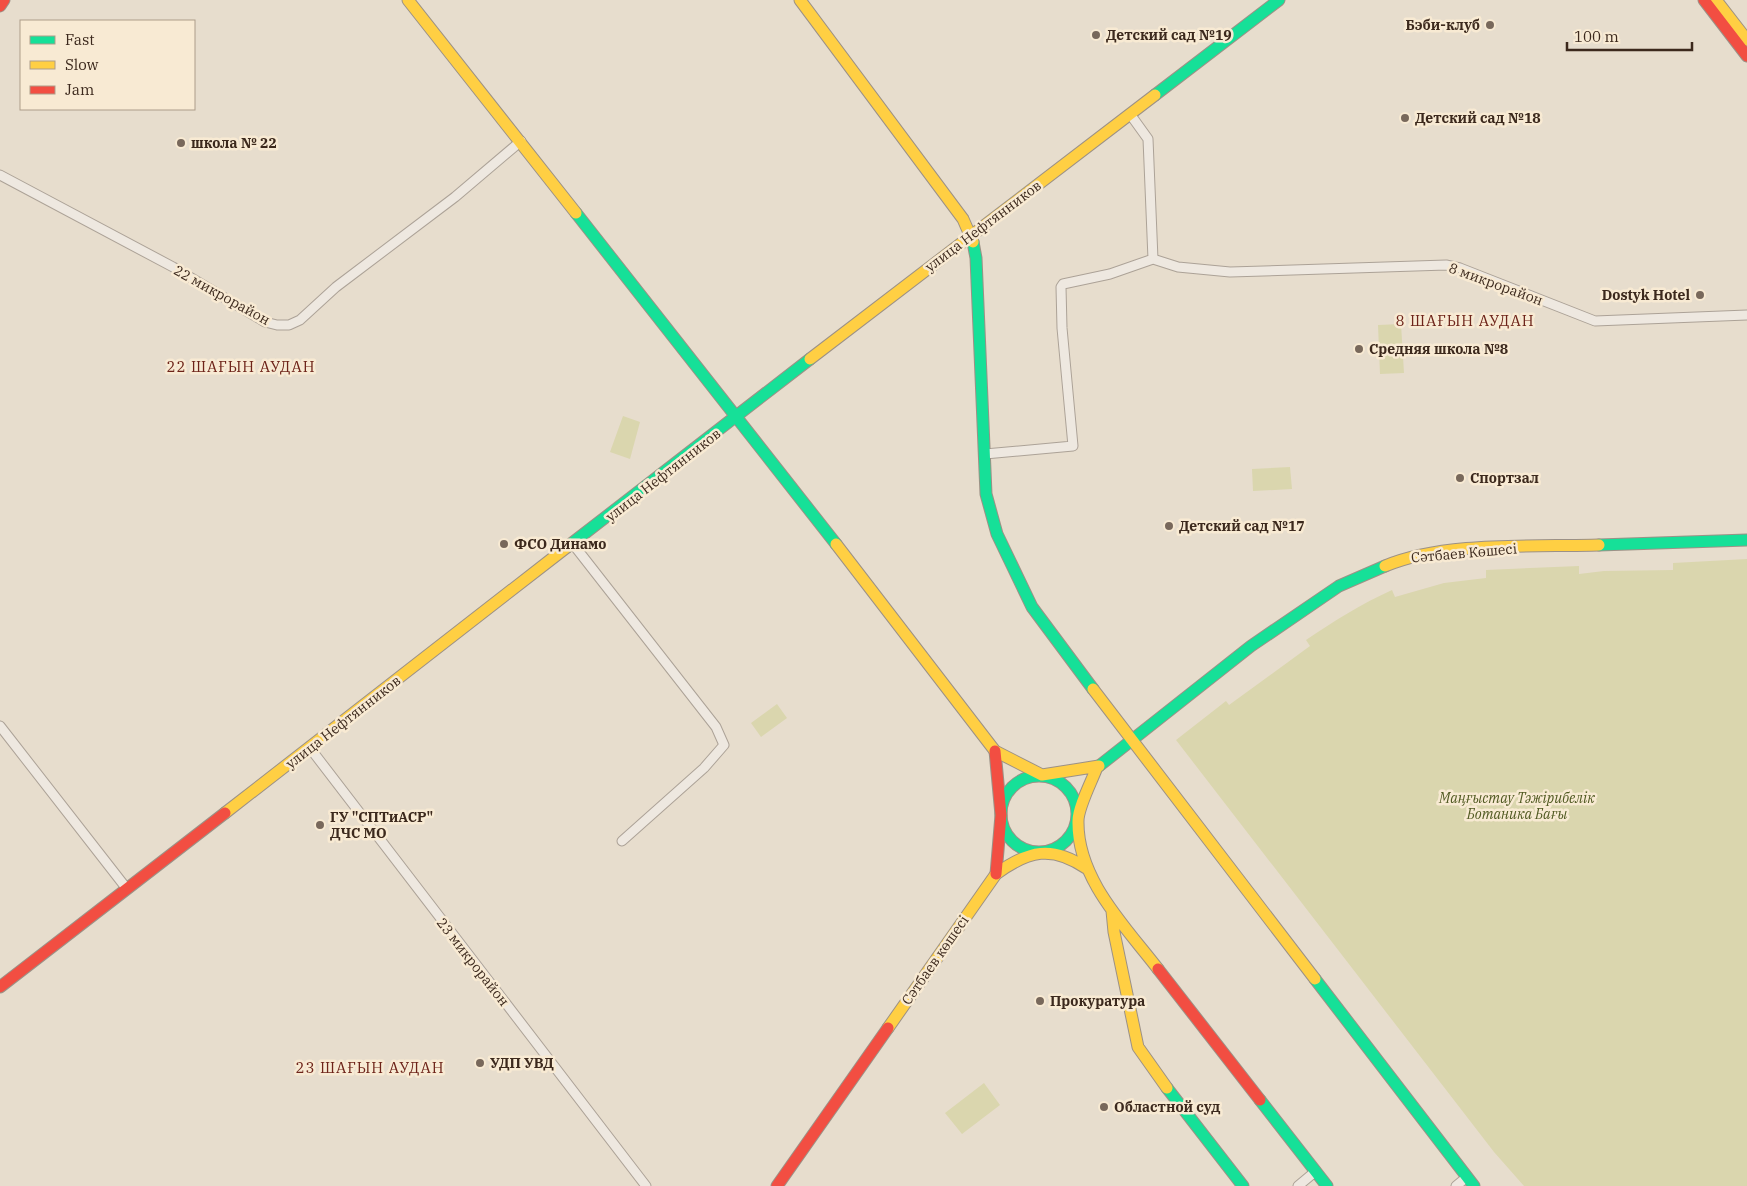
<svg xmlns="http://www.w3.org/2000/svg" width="1747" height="1186" font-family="'IBM Plex Serif',serif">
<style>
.green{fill:#dad6ae}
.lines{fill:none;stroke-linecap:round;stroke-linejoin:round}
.street-casing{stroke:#aca297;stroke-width:11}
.fast-casing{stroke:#9c9186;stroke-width:13}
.slow-casing{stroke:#9c9186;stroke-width:13}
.jam-casing{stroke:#9c9186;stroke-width:13}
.street{stroke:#eee8e0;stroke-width:9}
.fast{stroke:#16e098;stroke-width:11}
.slow{stroke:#ffcf43;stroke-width:11}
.jam{stroke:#f24e42;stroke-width:11}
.poi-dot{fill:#78685b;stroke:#f8ead3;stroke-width:2}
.labels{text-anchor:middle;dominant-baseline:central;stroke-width:5;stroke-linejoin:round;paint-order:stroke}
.poi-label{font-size:14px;font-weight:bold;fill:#3c291d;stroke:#f8ead3;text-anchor:start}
.street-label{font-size:14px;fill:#3c291d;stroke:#f8ead3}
.park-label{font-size:14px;font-style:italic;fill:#515a22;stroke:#f8ead3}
.neighbourhood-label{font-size:15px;letter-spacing:1px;fill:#6d2319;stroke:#f8ead3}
</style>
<rect width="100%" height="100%" fill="#e7ddcd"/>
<path class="green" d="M1401,324L1404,373L1380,374L1378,325Z
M623,416L640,422L630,459L610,452Z
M1290,467L1292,489L1253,491L1252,469Z
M1747,559V1186H1524L1494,1152L1176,740L1226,701L1229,705L1310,646L1306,640C1334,621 1361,604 1392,590L1395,597L1444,583L1486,578V570L1579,566V574L1604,571L1673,570V563Z
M777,704L787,718L761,737L751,723Z
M984,1083L1000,1105L962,1134L945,1113Z"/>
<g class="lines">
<g class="street-casing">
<path id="street" d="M0,175L173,267L265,322L277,325H289L300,320L336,287L455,197L521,141
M1153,259L1178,267L1230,272L1446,265L1460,268L1595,321L1747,315
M985,454L1073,446L1062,328L1061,287L1063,284L1110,274L1153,259L1148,139L1130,114
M573,544L716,727L724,745L704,768L622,841
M0,726L127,889
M310,748L646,1186
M1298,1186L1316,1171
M1456,1186L1467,1177"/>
</g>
<g class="fast-casing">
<path id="fast" d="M1155,95L1279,0
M576,213L836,544
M973,242L976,258L986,494L997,534L1032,607L1093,689
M1599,545L1747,540
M567,547L810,359
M1099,766L1251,646L1339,586L1385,566
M1001 814a38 38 0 1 1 76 0a38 38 0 1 1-76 0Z
M1315,979L1474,1186
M1167,1088L1243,1186
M1260,1100L1327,1186"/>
</g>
<g class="slow-casing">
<path id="slow" d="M408,0L576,213
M800,0L963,219L973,242
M1716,0L1747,40
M810,359L1155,95
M836,544L995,751L1042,775L1099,766
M1385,566C1444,541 1534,547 1599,545
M1093,689L1315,979
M1097,767C1092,781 1078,807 1078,821C1077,879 1125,926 1158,969
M225,813L567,547
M1112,911L1114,932L1138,1047L1167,1088
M888,1028L996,874C1029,850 1052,845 1086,868"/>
</g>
<g class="jam-casing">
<path id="jam" d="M1704,0L1747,56
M0,6L4,0
M995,751L1001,815L996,874
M1158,969L1260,1100
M0,987L225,813
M777,1186L888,1028"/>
</g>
<use href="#street" class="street"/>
<use href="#fast" class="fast"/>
<use href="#slow" class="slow"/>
<use href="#jam" class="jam"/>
</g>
<g class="poi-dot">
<circle cx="1490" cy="25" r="5"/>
<circle cx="1096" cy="35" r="5"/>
<circle cx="1405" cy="118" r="5"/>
<circle cx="181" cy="143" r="5"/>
<circle cx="1700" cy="295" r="5"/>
<circle cx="1359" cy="349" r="5"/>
<circle cx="1460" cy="478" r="5"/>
<circle cx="1169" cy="526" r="5"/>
<circle cx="504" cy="544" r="5"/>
<circle cx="320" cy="825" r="5"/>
<circle cx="1040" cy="1001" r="5"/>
<circle cx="480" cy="1063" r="5"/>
<circle cx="1104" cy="1107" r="5"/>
</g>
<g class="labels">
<g class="poi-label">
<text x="1480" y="25" text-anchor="end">Бэби-клуб</text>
<text x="1106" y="35">Детский сад №19</text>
<text x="1415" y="118">Детский сад №18</text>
<text x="191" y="143">школа № 22</text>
<text x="1690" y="295" text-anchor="end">Dostyk Hotel</text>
<text x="1369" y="349">Средняя школа №8</text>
<text x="1470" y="478">Спортзал</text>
<text x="1179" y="526">Детский сад №17</text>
<text x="514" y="544">ФСО Динамо</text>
<text x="330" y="817">ГУ "СПТиАСР"<tspan x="330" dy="16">ДЧС МО</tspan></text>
<text x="1050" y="1001">Прокуратура</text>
<text x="490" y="1063">УДП УВД</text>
<text x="1114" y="1107">Областной суд</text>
</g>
<g class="street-label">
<text transform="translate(983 226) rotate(-37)">улица Нефтянников</text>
<text transform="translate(1496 284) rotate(20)">8 микрорайон</text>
<text transform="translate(222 295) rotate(29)">22 микрорайон</text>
<text transform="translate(663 475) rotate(-38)">улица Нефтянников</text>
<text transform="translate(1464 553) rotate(-5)">Сәтбаев Көшесі</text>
<text transform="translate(343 722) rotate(-38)">улица Нефтянников</text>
<text transform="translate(935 960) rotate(-55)">Сәтбаев көшесі</text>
<text transform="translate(473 962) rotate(52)">23 микрорайон</text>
</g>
<g class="park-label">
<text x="1517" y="798">Маңғыстау Тәжірибелік<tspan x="1517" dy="16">Ботаника Бағы</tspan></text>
</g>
<g class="neighbourhood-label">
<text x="1465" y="320">8 ШАҒЫН АУДАН</text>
<text x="241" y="366">22 ШАҒЫН АУДАН</text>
<text x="370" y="1067">23 ШАҒЫН АУДАН</text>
</g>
</g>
<rect x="20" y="20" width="175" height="90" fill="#f8ead3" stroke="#ad9d8a"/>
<rect x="30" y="36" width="25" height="8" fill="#16e098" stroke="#ad9d8a"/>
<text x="65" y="45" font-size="15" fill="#3c291d">Fast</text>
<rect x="30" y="61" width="25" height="8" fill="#ffcf43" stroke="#ad9d8a"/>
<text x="65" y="70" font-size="15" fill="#3c291d">Slow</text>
<rect x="30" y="86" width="25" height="8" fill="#f24e42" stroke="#ad9d8a"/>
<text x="65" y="95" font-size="15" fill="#3c291d">Jam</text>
<path d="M1567 42v8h125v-8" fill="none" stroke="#3c291d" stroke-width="2.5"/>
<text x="1574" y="42" font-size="15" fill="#3c291d" stroke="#f8ead3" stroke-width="4" paint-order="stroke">100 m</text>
</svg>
